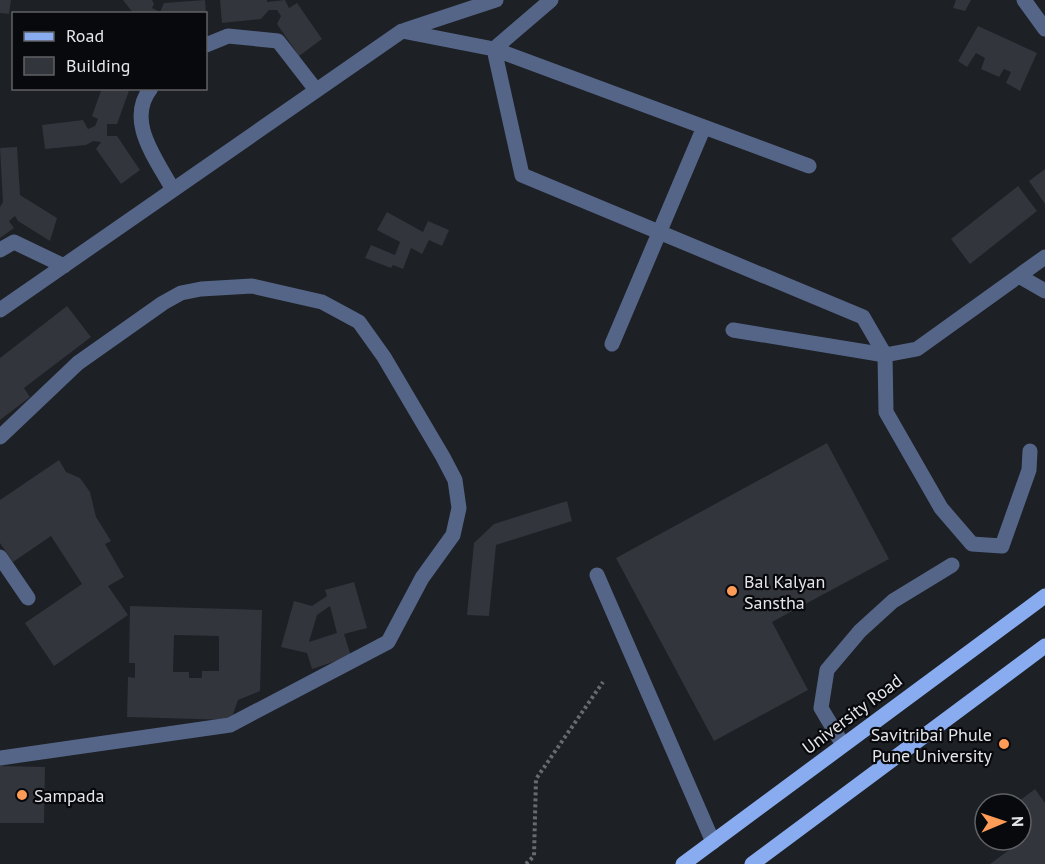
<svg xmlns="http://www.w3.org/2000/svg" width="1045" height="864" font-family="'PT Sans',sans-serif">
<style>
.building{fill:#32353b;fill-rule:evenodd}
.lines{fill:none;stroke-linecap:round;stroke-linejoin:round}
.path{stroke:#676a6f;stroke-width:4;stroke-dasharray:3 3;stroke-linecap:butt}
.minor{stroke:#556587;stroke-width:15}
.major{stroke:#89acf0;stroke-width:15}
.poi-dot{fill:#fe9c57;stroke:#08090c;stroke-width:2}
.labels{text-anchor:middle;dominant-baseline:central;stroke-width:4.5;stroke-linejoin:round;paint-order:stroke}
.poi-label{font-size:18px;fill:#e4e6ea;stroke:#08090c;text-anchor:start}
.street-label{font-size:18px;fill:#e4e6ea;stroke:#08090c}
</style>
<rect width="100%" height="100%" fill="#1d2025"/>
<path class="building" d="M0,0H11L9,14L0,13Z
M123,0H152L154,4L152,8L160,12L164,3L205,0L206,14L133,13Z
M220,0H267V2L285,0L289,8L297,3L322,39L299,56L277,24L281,16L277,10H269L261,19L222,23Z
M956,0H971L965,11L953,8Z
M978,26L1037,53L1020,91L1006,83L1011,72L1004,69L999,77L981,69L985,58L976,53L967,67L958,61Z
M102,88H130L117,124H107V136H117L140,170L121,184L96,149L101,142L93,141L86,145L45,149L42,125L83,120L88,129L95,126L98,119L92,116Z
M17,147L20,195L57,218L50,241L18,221L15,216L9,221L14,228L0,238V207L3,202L0,148Z
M1045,169V204L1029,181Z
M1018,186L1037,211L970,264L951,239Z
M387,212L423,232L428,221L449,230L442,246L429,240L422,254L411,248L403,269L393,265L391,268L365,258L371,245L395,255L400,242L377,230Z
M67,306L91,337L24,388L30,397L0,420V358Z
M827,443L889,559L772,622L808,690L714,741L616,558Z
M59,460L66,472L80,478L90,492L96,517L111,541L105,544L124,577L108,586L128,615L54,666L25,623L82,584L51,536L13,562L0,543V500Z
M567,501L572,521L496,545L489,616L467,615L474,543L494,524Z
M354,582L367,628L344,634L351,656L312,669L307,653L281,647L294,601L312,606L327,596L325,590ZM330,606L337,633L309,642L317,615Z
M130,606L262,610L260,691L238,700L231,720L127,717L128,677L135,678V663H129ZM174,635L219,636V671H202V678H189V672H173Z
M0,766L45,767L44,823H0Z
M1035,789L1045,803V864H990L1016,845L1012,840H1021V804H1015Z"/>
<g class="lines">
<path class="path" d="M526,864L534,856L536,779L603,682"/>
<path class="minor" d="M1024,0L1045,29
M405,30L496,0
M206,45L228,36L278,41L316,90
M494,49L522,175L863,317L885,355L886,412L941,508L972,544L1002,546L1029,470L1030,451
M494,49L809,166
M151,88C125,121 156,158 173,190
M0,250L14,242L64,266
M1019,276L1045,291
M0,310L402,31L494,49L551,0
M733,330L885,355L917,349L1045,257
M612,344L704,127
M0,437L78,363L163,303L181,293L201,289L252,286L322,302L359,322L384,357L443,457L455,480L459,508L453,535L422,578L388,642L230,725L0,758
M0,557L28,598
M597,575L713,842
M843,745L821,708L827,670L860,631L893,601L952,565"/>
<path class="major" d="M683,864L1045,596
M752,864L1045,646"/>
</g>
<g class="poi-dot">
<circle cx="732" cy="591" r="6"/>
<circle cx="1004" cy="744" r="6"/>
<circle cx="22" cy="795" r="6"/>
</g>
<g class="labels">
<g class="poi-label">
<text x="744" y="581">Bal Kalyan<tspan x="744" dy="21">Sanstha</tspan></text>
<text x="992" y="734" text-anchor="end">Savitribai Phule<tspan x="992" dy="21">Pune University</tspan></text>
<text x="34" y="795">Sampada</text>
</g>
<g class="street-label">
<text transform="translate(852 714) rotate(-37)">University Road</text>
</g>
</g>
<rect x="12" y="12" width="195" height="78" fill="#08090c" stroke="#606165" stroke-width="1.5"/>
<rect x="24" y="32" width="30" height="9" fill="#89acf0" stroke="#606165" stroke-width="1.5"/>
<text x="66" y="42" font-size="18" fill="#e4e6ea">Road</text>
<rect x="24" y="57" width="30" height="18" fill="#32353b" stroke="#606165" stroke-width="1.5"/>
<text x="66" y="72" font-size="18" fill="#e4e6ea">Building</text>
<g transform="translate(1003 822) rotate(88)"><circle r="28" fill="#08090c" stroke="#606165" stroke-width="1.5"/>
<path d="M0-4.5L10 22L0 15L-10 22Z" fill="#fe9c57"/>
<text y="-9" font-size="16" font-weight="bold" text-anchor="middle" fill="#e4e6ea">N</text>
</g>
</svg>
